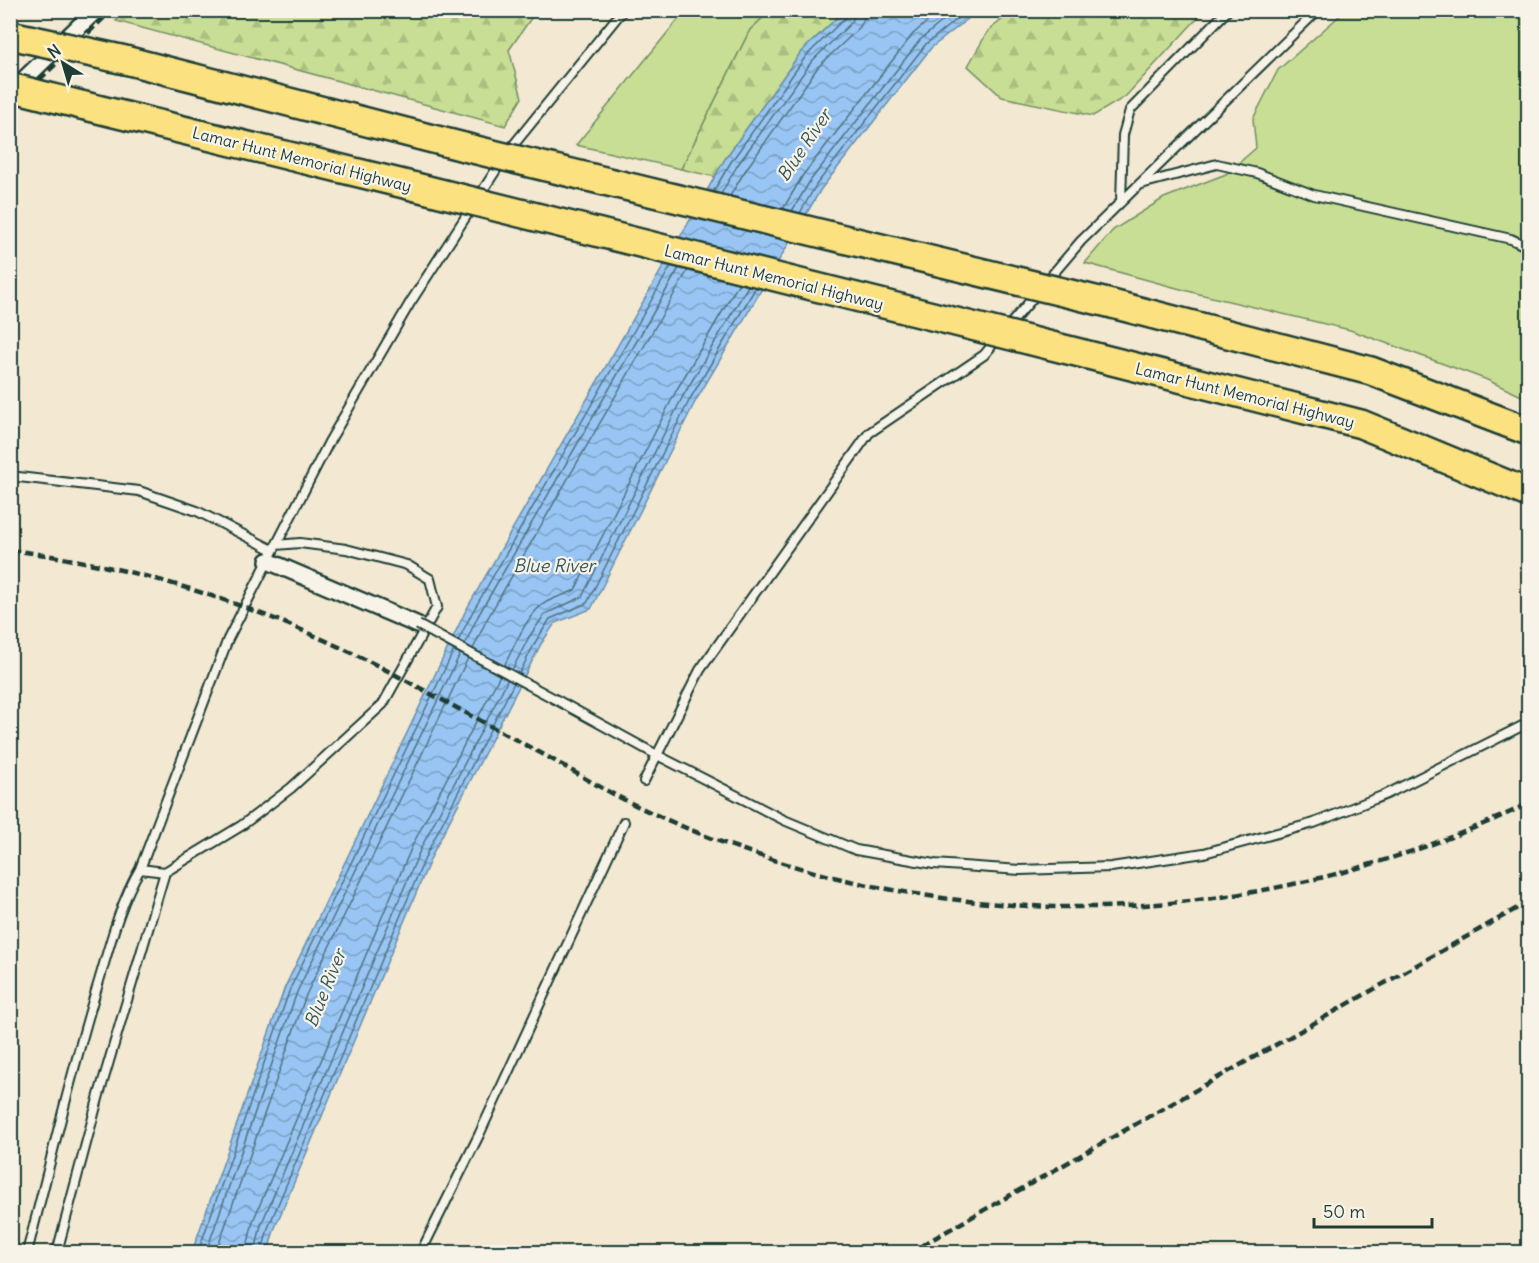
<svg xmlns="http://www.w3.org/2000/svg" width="1539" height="1263" font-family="Delius,sans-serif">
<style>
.green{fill:#c7de94;stroke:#738e64;stroke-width:1.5}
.forest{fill:url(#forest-firs);stroke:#738e64;stroke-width:1.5}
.water{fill:url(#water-waves);stroke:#688fa7;stroke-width:1.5}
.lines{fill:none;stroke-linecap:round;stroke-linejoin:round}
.shore{stroke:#4f7380;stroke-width:1.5}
.service-casing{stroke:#1f3d34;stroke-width:12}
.minor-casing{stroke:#1f3d34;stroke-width:20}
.motorway-casing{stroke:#1f3d34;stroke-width:32}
.service{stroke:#f7f3e8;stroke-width:8}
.minor{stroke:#f7f3e8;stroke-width:15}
.motorway{stroke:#fbe180;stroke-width:27}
.rail{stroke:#1f3d34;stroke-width:4.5;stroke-dasharray:9 4.5;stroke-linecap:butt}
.service-bridge-casing{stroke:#1f3d34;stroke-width:12;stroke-linecap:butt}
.motorway-bridge-casing{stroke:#1f3d34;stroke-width:32;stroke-linecap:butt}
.service-bridge{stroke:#f7f3e8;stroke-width:8}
.motorway-bridge{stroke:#fbe180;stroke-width:27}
.labels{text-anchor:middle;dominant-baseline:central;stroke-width:4.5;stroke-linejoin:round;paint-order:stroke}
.street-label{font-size:16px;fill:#1f3d34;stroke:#f7f3e8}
.water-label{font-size:18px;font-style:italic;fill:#37585a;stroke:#f7f3e8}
</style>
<defs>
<pattern id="forest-firs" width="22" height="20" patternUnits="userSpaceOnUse" patternTransform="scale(1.5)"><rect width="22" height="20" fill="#c7de94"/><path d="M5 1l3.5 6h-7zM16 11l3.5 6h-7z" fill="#aabf80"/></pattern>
<pattern id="water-waves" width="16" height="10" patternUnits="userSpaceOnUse" patternTransform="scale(1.5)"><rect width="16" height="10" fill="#98c5f3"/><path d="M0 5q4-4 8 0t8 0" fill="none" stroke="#7ba1c6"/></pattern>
</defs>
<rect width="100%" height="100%" fill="#f3e8d2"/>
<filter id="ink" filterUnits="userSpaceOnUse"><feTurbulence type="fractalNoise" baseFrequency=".0167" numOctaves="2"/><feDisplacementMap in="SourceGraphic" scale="12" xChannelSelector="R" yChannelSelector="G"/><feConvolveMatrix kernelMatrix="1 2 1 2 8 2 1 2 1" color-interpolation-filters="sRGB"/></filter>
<g filter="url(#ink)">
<path class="green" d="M685,11H770L750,30L681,169L576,145Z
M1345,11H1528V399L1485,379L1350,330L1199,294L1085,263L1113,230L1164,198L1226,174L1256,148L1253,119L1278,70Z"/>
<path class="forest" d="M1014,10H1204V11L1125,97L1093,116L1002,97L968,66L988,31Z
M128,11L536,10V11L509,50L522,98L505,126L116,21Z
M770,11H844L801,52L725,159L715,177L681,169L750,30Z"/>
<path class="water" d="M844,11H978L931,48L821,189L695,402L591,609L555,623L541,644L433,853L274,1230L268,1252H192L285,987L466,610L725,159L801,52Z"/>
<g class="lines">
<path class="shore" d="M713,192L731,162L806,56L846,17L848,10
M721,194L737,166L812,61L852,22L856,10
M730,196L745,171L818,67L860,27L864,18L865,10
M783,209L803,175L913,34L941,10
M792,211L810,181L920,40L956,10
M800,213L816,185L926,44L968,10
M458,641L472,613L671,266
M465,644L478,616L679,268
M473,649L486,621L688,270
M504,666C513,649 528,612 545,603C554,597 566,595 575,590L676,391L739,283
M512,670L529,637L545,614L582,597L683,396L748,286
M519,674L536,641L550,619L587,603L690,399L756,287
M198,1252L290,989L454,650
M206,1252L297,992L460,654
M216,1252L306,995L468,658
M246,1252L253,1221L413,844L500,675
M255,1252L261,1225L421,848L508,679
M262,1252L268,1228L428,851L514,683"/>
<g class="service-casing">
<path id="service" d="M1141,184L1217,164L1257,173L1314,195L1511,239L1528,247
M1121,202L1123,135L1130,110L1228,10
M1046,282L1081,241L1318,10
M1007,328L1038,292
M10,476L139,491L197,511L273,550
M564,704L657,755L784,820L856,850L934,864L1020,870L1111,867L1204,853L1314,823L1387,794L1528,723
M644,781L700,670L869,433L984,355L999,337
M165,872L241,826L291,788L383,704L437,607L430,579L407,565L346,549L300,543L276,545
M27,1252C51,1162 71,1071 99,981C110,944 120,903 140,869
M57,1252L99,1095L165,872L140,869L228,639L329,442L410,303L507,153L623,10
M421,1252L479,1135L624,822"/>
</g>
<g class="minor-casing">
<path id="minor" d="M13,90L96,10
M268,561L418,625"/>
</g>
<g class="motorway-casing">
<path id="motorway" d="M125,60L464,147
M81,105L416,187
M1112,304L1371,371L1528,431
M1084,354L1361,424L1528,493"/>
</g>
<use href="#service" class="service"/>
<use href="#minor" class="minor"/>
<use href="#motorway" class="motorway"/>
<path class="rail" d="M10,108L112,10
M10,550C146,567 271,610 392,673C444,701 496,729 548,757C576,773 604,790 633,804C920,943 1241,940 1528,804
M910,1252L1528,902"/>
<g class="service-bridge-casing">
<path id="service-bridge" d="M418,625L564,704"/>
</g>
<g class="motorway-bridge-casing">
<path id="motorway-bridge" d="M10,35L125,60
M10,87L81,105
M464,147L1112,304
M416,187L1084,354"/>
</g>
<use href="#service-bridge" class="service-bridge"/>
<use href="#motorway-bridge" class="motorway-bridge"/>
</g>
</g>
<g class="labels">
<g class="street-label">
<text transform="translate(302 159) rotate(14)">Lamar Hunt Memorial Highway</text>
<text transform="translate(774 277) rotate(14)">Lamar Hunt Memorial Highway</text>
<text transform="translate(1245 395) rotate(14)">Lamar Hunt Memorial Highway</text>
</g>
<g class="water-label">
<text transform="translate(804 145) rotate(-56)">Blue River</text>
<text x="554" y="565">Blue River</text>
<text transform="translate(325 988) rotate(-68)">Blue River</text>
</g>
</g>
<rect width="1539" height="1263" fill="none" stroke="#f7f3e8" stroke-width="36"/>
<rect x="18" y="18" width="1503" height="1227" fill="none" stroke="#1f3d34" stroke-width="2" filter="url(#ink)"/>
<g transform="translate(63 63) rotate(323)" stroke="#f7f3e8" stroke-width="4.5" paint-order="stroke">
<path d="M0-4.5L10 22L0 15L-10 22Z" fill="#1f3d34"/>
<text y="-9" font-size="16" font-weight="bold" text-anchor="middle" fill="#1f3d34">N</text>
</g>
<path d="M1314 1218v9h118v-9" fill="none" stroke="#1f3d34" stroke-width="3"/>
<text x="1323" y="1218" font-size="18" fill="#1f3d34" stroke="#f7f3e8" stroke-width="4.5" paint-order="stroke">50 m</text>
</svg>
